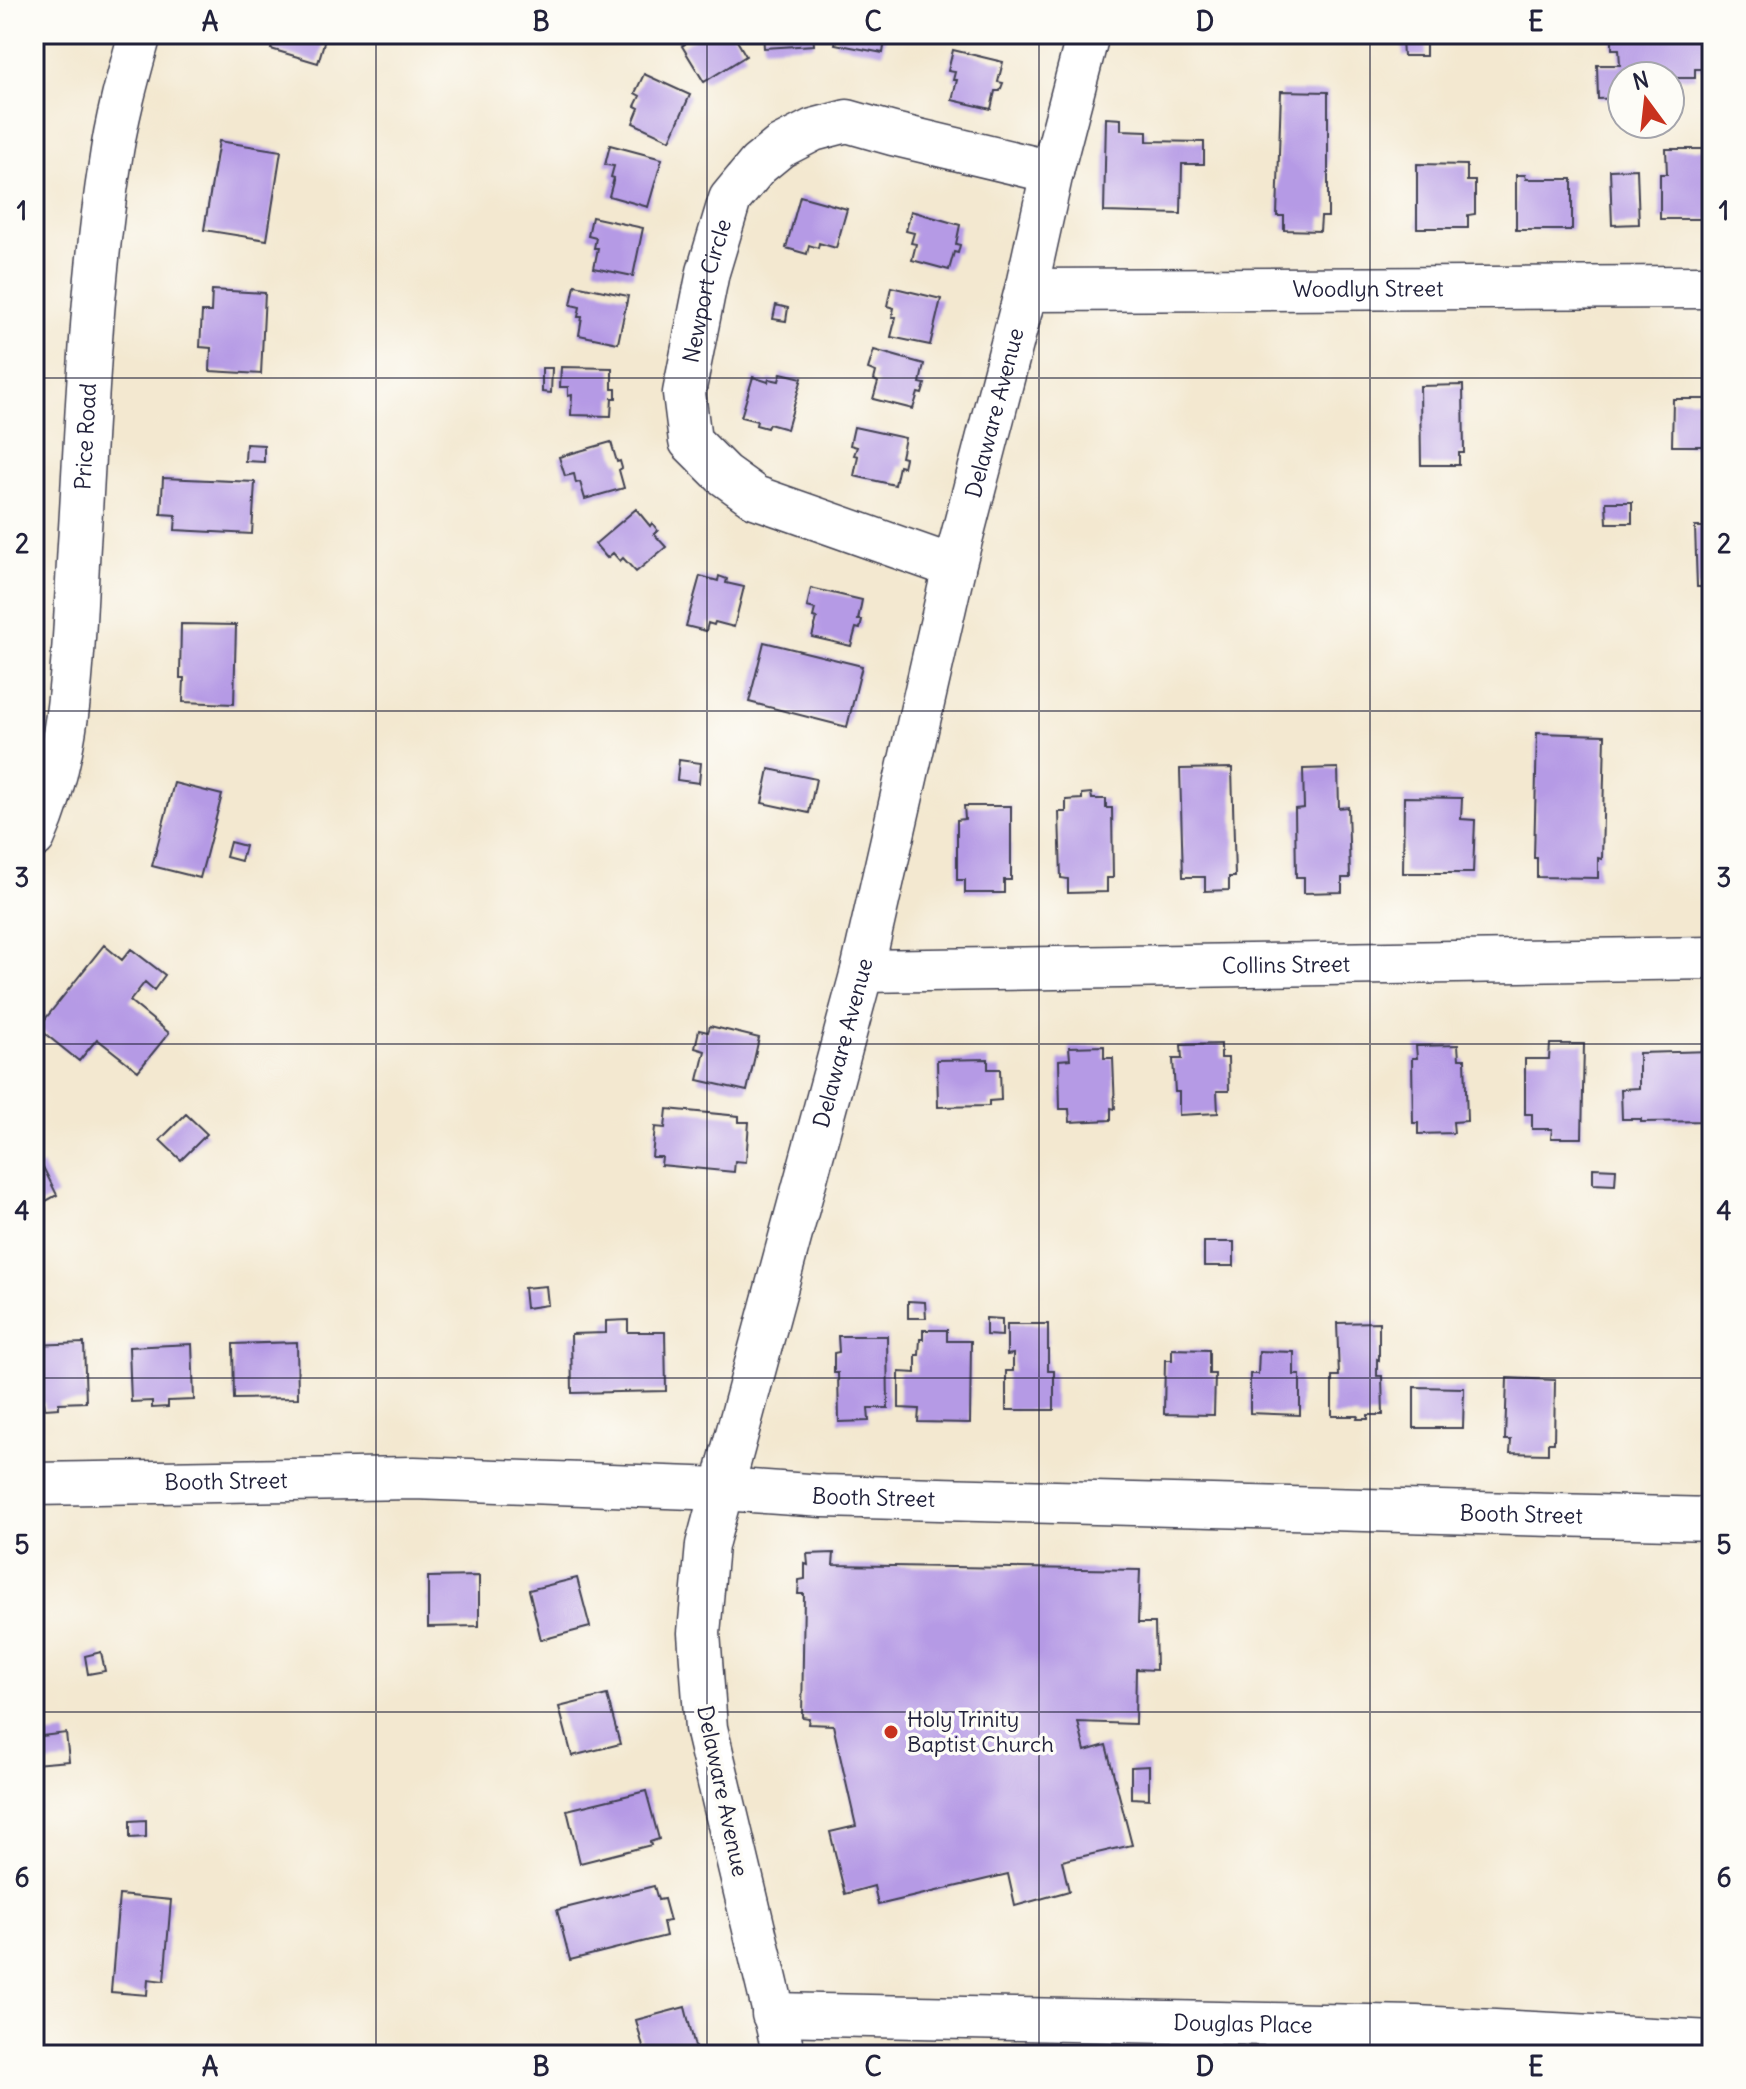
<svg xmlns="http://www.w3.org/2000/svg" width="1746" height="2089" font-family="Delius,sans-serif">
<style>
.building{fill:#b59ae5}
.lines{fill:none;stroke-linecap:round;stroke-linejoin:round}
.minor-casing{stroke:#414051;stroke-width:45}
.minor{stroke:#fff;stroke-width:42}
.grid{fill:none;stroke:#22223b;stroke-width:2;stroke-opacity:0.55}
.poi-dot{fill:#c8321e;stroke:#fdfcf7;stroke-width:3}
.labels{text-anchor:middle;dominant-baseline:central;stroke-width:7;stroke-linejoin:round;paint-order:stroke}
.street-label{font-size:22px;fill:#22223b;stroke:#fdfcf7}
.poi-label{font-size:22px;fill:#22223b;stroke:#fdfcf7;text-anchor:start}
.neatline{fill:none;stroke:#22223b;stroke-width:3}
.grid-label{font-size:26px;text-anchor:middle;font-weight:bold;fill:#22223b}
</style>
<rect width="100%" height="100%" fill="#fdfcf7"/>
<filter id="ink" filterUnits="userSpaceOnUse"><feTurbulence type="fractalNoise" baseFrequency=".0125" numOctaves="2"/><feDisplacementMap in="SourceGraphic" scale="16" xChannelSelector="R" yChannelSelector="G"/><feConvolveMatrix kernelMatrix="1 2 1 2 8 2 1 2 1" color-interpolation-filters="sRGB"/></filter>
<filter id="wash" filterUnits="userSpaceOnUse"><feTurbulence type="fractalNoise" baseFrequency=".006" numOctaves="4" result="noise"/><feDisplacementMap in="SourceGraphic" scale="32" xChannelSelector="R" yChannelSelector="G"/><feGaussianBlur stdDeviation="1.8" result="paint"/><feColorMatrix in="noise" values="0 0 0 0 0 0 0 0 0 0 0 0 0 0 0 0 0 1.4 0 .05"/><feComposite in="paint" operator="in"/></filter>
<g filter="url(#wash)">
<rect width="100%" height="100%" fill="#f3e8d0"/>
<g id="blocks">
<path class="building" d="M276,34H322L321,37L325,39L318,63L271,49Z
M697,34H733L746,56L704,82L682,46L699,36Z
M763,34H813L814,45L764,48Z
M837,34H886L883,53L835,44Z
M1620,34H1708V69H1695V78H1670V76H1622V98L1598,99L1597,65H1620L1619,49H1612V37H1620Z
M1426,37V56H1403L1402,38Z
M953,50L1003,62L998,82L1003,83L1000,91H995L991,109L952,100L957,80H953L955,72L948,71Z
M644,74L690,95L670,140L633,123L639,108L635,106L640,96L635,93Z
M1281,91L1328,92V217H1321L1320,231L1284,230V216H1277Z
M1106,118L1121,119V130L1147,131V141L1204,142V164H1182L1181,214L1104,212Z
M219,141L281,151L267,240L204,230Z
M610,145L662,159L648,207L609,196L614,178L611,177L614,166L605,165Z
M1666,149H1709L1708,174H1712V219H1660V174H1667Z
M1417,164L1467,165V181H1475V214L1468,215V228H1417Z
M1637,169L1639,224L1612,225L1610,170Z
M1516,175H1525L1526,179H1572V230H1516Z
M800,196L847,209L836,248L819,243L818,248L809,245L807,254L786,248Z
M911,211L960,225L956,244L960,245L958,253L954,252L949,270L912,260L916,244L911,243L914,233L906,231Z
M592,217L643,228L633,276L594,268L598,248H594L596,238L588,236Z
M575,285L628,296L618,343L579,335L582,317H578L580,307L571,305Z
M891,287L941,299L930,345L891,337L896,317H892L894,308L887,306Z
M212,290L265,293L261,374L210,371L211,348L200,347L202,312H211Z
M776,305L788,308L786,321L773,319Z
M874,350L924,364L920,383L925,384L922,394L918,393L913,409L873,399L878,382L874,380L876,372L868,369Z
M561,367L612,368V389H616V398H612L611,416L571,415L572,395L568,396V387H560Z
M542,368H552L551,393L542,392Z
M781,373L802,378L787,429L769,424L767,428L756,425L757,421L741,417L753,377L768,382L769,379L779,381Z
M1463,385L1464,453H1459V465H1421L1420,386Z
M1673,399H1712V446H1672Z
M854,427L905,438L901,457L905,458L903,467L899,466L895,485L854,476L858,456L854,455L857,447L850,445Z
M611,442L617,462L620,461L622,468L619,470L624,488L585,499L580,482L576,483L574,474L565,476L559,457Z
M246,444L264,445V462L245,461Z
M163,478L255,482L252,534L175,530L176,515L161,514Z
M1606,502H1632V523H1607Z
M636,509L650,526L652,523L658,531L654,534L666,547L636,572L623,558L620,561L613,553L607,558L595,544Z
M1695,527H1708V531H1712V581H1710V587H1697Z
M700,576L718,581L719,576L727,579L726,583L744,587L734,627L715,622L714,625L708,623L706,631L686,626Z
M811,588L862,600L858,620H862L860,629L856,628L851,646L812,637L817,618L813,617L815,609L807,607Z
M181,624L236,625L234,704L183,702L184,678H180Z
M764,642L862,666L847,727L749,702Z
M1537,733L1605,735L1602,859L1598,858V878L1537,877V858H1534Z
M679,760L701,763L699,783L677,780Z
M1232,768L1235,877H1229V890L1205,891V877H1183L1180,769Z
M1338,768L1339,808L1348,807L1350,878H1342V892L1304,893V877H1296L1295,809L1304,808L1303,769Z
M769,769L816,779L809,813L762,803Z
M174,783L222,795L200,878L152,866Z
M1091,793L1092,799H1106V808H1112L1113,878H1107V892L1068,893V879L1061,878L1059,812H1066V800L1082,799V794Z
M1404,797L1462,798L1461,819L1475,820L1473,873H1403Z
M964,806H1011V880H1004V893H965V880H957V820L965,819Z
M230,842L245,846L241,861L226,857Z
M104,945L122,960L131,949L165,975L154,990L145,982L130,1001L169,1033L138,1071L97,1039L79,1061L38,1028Z
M710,1026L759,1038L747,1091L698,1080L705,1051L695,1048L699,1030L708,1032Z
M1221,1044V1058H1228L1229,1091H1217L1218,1113L1179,1115V1092H1175L1173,1059H1182L1181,1045Z
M1550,1044H1584L1582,1138H1551L1552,1129H1532V1114H1525V1059H1549Z
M1458,1045L1459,1059H1465L1467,1121L1453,1122L1454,1133L1418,1134V1123H1413L1412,1058H1417L1416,1046Z
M1104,1046V1058H1113L1115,1109L1111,1108V1120L1070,1122L1069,1109H1060L1059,1060L1070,1059L1069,1047Z
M1712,1051V1121L1641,1122V1119H1622L1621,1089L1639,1088V1053Z
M988,1059V1069H1000L1001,1100L989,1101V1106L938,1107L937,1060Z
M667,1109L739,1116V1122H749L746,1162L735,1161L734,1172L661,1165L662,1157H652L655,1127L665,1128Z
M186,1114L207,1134L181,1160L160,1140Z
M42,1165L57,1195L37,1206L34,1201V1169Z
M1593,1168L1616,1169L1615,1185L1593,1184Z
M1204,1242H1234V1266H1204Z
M546,1286L548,1305L526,1308L524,1288Z
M908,1301L925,1302L926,1318H908Z
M986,1318L1002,1319V1336L986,1335Z
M628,1320V1332H665L666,1391L572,1393L571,1334L606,1333V1321Z
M1379,1322V1360L1377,1359V1376H1382L1383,1415H1368V1419H1357L1358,1416H1332V1376H1339L1337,1323Z
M1007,1324H1048V1371H1054V1410H1006V1371H1013V1354L1007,1355Z
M923,1330H947V1341H971L970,1423L918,1422L919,1409L899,1408V1372L916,1373V1355H919L920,1339H923Z
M838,1336H887L888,1408H868L869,1421L839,1422L838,1373H834V1353L839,1352Z
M297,1342L298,1398L234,1399L233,1344Z
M84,1343L86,1402L59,1403V1408L45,1409L44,1403H34V1345Z
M192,1344L194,1400L168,1401V1407L152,1408V1401L131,1402L129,1347Z
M1172,1349L1209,1350V1374H1215L1214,1415L1164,1414L1165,1360H1172Z
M1259,1351L1294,1352V1375H1300V1415L1250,1413V1374H1258Z
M1507,1378L1555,1380L1554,1443H1548V1454L1510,1453L1511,1440H1505Z
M1414,1387L1464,1388L1463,1428H1414Z
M834,1553L833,1565L1140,1570L1138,1623H1155L1156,1670L1136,1669L1135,1724L1078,1722L1085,1751L1106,1745L1132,1845L1062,1861L1069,1891L1015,1906L1008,1874L878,1905L874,1886L845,1894L830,1832L856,1826L833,1725L808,1724L809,1718L802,1717L804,1594H798L799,1580L805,1579V1564L808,1565L807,1554Z
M479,1576V1626L428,1627V1577Z
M577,1578L590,1627L541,1640L529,1590Z
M101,1652L105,1671L88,1674L85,1656Z
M607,1695L620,1744L572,1756L559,1707Z
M66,1733L69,1761L34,1764V1737Z
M34,1764H36L40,1809H34Z
M1149,1766V1799L1131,1798V1767Z
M646,1791L659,1839L650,1842L651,1845L580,1863L567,1810Z
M146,1820V1837L130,1838V1821Z
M654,1886L658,1900L664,1899L670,1921L663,1922L666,1936L570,1960L557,1910Z
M119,1895L171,1900L164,1981L148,1979L147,1995L111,1992Z
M685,2007L697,2055H645L636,2020Z"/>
</g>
</g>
<g filter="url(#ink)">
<use href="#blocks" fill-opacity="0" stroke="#414051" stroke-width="2"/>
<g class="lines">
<g class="minor-casing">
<g id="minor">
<path id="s1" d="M1026,290L1712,287"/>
<path id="s2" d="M954,567L755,497L723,474L690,441L684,393L708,272L730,199L758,165L780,147L813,130L847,121L893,134L1052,172"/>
<path id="s3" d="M34,837C75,747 73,642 79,545C87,418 90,290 110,164C116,120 128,77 140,34"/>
<path id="s4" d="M862,971L1712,958"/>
<path id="s5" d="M34,1484L414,1478L722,1489L823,1496L1712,1519"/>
<path id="s6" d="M773,2014L1416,2027L1712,2042"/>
<path id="s7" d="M784,2055L706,1728L699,1633L707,1545L862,971L954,567L1026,290L1052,172L1088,34"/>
</g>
</g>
<use href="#minor" class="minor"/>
</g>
</g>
<path class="grid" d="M376,34V2055M707,34V2055M1039,34V2055M1370,34V2055M34,378H1712M34,711H1712M34,1044H1712M34,1378H1712M34,1712H1712"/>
<circle class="poi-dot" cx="891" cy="1732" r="8"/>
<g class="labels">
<g class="street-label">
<text stroke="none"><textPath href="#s1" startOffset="342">Woodlyn Street</textPath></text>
<text stroke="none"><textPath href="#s2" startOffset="450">Newport Circle</textPath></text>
<text stroke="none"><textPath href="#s7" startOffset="1688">Delaware Avenue</textPath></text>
<text stroke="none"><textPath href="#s3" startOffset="406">Price Road</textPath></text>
<text stroke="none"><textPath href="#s4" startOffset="424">Collins Street</textPath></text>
<text stroke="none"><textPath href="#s7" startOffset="1040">Delaware Avenue</textPath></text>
<text stroke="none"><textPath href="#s5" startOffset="192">Booth Street</textPath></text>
<text stroke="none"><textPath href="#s5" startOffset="840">Booth Street</textPath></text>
<text stroke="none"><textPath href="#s5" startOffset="1488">Booth Street</textPath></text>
<text transform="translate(723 1791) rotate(78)">Delaware Avenue</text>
<text stroke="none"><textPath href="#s6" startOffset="470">Douglas Place</textPath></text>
</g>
<g class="poi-label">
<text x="907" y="1719">Holy Trinity<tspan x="907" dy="25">Baptist Church</tspan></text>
</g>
</g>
<rect width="1746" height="2089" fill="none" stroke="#fdfcf7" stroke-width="88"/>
<g transform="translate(1646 100) rotate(345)"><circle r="38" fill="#fdfcf7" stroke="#a5a5ac" stroke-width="2"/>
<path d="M0-6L14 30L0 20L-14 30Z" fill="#c8321e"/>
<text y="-12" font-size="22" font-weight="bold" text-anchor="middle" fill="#22223b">N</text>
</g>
<rect x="44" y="44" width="1658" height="2001" class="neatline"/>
<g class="grid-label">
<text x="210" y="31">A</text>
<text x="541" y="31">B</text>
<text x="873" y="31">C</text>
<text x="1205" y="31">D</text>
<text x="1536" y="31">E</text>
<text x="22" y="220">1</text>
<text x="1724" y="220">1</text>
<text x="22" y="553">2</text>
<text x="1724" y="553">2</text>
<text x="22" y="887">3</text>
<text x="1724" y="887">3</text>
<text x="22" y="1220">4</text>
<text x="1724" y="1220">4</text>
<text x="22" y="1554">5</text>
<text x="1724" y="1554">5</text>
<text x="22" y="1887">6</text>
<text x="1724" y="1887">6</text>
<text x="210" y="2076">A</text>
<text x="541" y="2076">B</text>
<text x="873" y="2076">C</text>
<text x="1205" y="2076">D</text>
<text x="1536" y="2076">E</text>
</g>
</svg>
